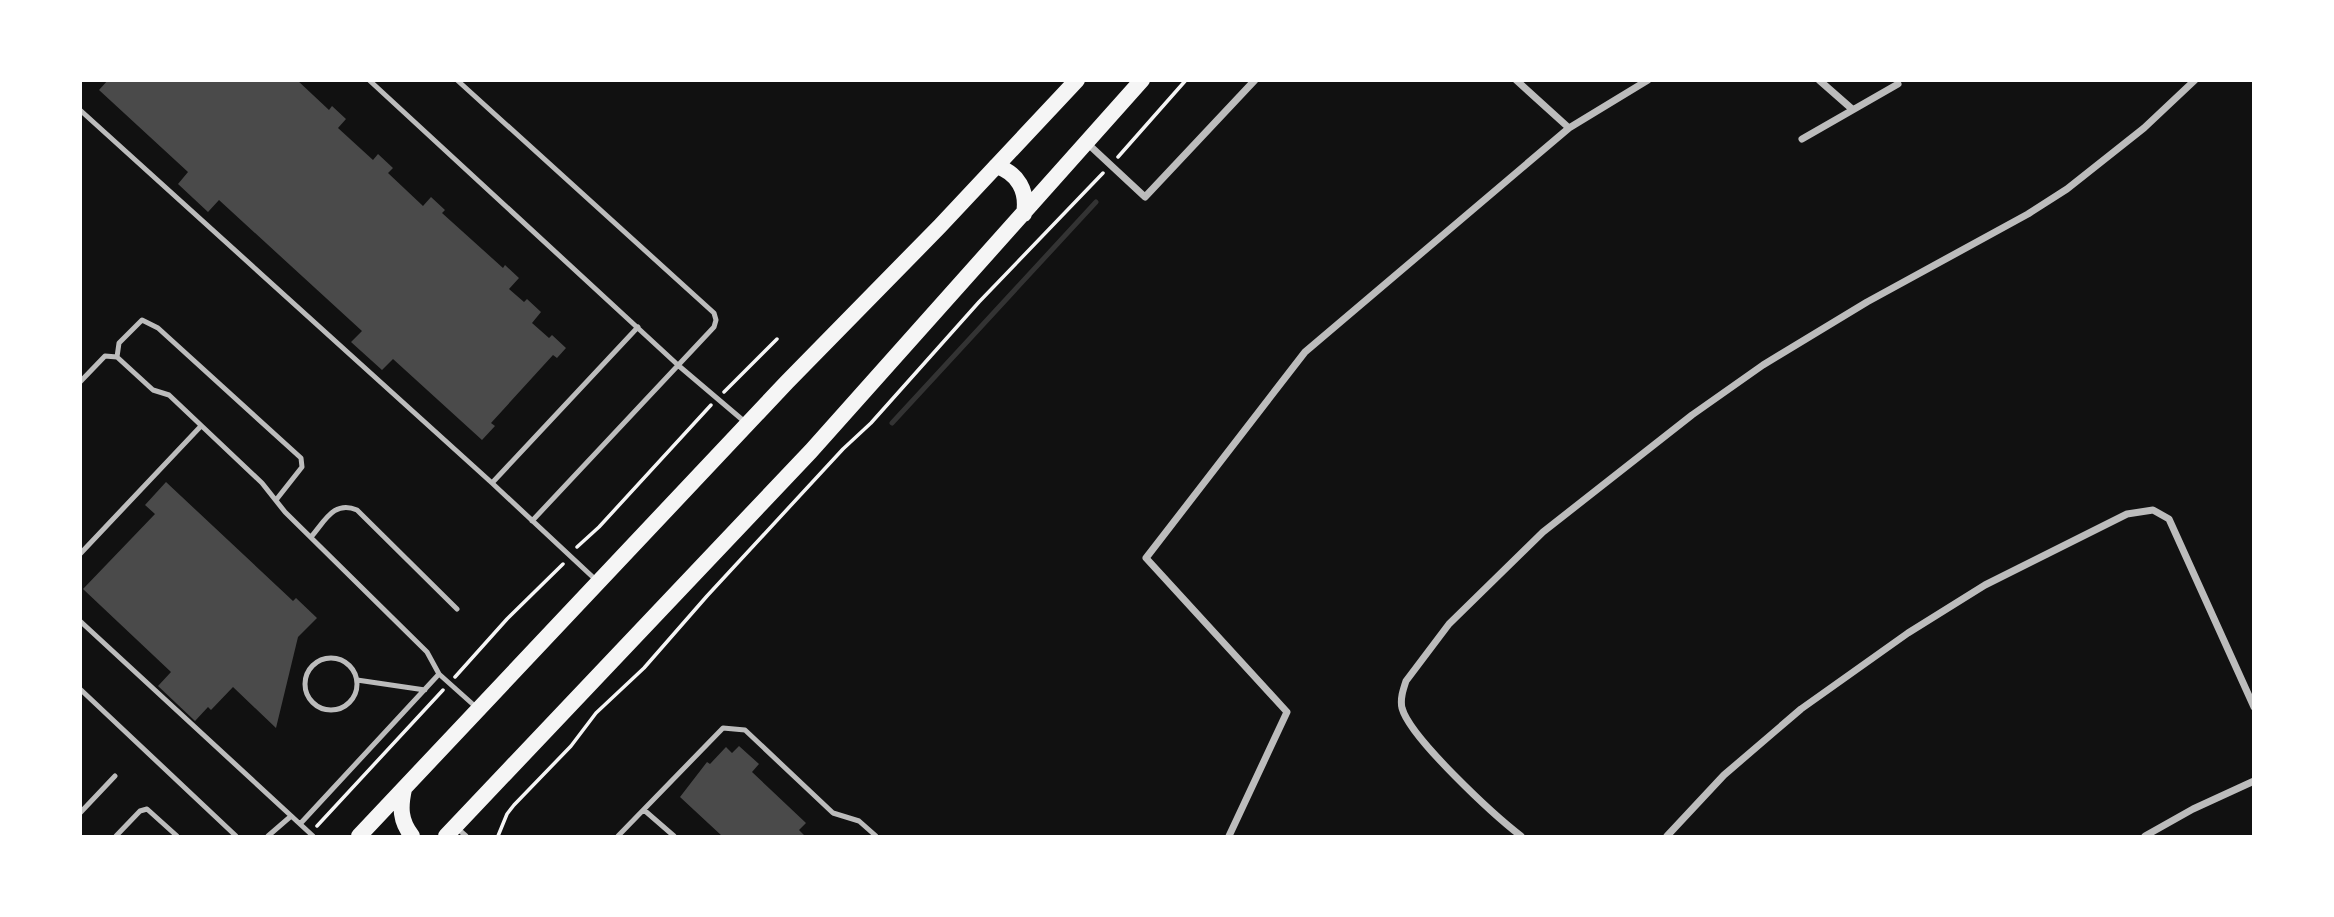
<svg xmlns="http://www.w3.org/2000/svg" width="2334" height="917" font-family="'Exo 2',sans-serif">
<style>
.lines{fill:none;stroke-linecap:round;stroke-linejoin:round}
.stream{stroke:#333;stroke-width:5}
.building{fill:#4a4a4a}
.path{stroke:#f5f5f5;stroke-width:3.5}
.service{stroke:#bcbcbc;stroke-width:5}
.minor{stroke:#bcbcbc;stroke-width:7}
.primary{stroke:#f5f5f5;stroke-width:16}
</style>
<rect width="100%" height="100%" fill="#111"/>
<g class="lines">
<path class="stream" d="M892,423L1096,202"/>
</g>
<path class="building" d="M108,80H297L329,110L332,106L346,119L338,128L373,160L378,154L393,168L388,173L423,206L431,197L445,210L442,213L503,268L505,265L519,278L509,289L524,302L527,299L541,312L532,323L549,338L552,335L566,348L557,358L553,355L491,423L495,426L482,440L393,359L382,370L351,342L362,331L219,200L208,212L178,184L188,172L99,90Z
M166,482L293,601L296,598L317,618L298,637L276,728L233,687L211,710L208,707L195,721L158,686L171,672L83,589L155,514L145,505Z
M739,746L759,764L752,772L806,823L799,830L805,836H722L680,797L707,762L710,764L726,747L732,753Z"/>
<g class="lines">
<path class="path" d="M1118,157L1186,80
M724,392L777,339
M577,547L599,527L711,405
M455,677L507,619L563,564
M317,826L443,690
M498,836L507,814L514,805L571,746L596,713L644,668L707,596L843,449L871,423L979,302L1103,173"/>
<path class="service" d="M369,80L679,366L745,422
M457,80L714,313L716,320L714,327L532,521
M80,110L492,483L597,581
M117,357L119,343L142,320L158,328L301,458L302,467L276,500
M80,382L105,356L117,357L153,390L169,395L262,483L285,512L427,652L439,674L477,708
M492,483L638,327
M311,537C325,521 334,500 357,510L457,609
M80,554L201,426
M80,621L313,836
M305 684a26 26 0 1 1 52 0a26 26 0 1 1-52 0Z
M357,680L425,690
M80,689L236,836
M644,810L674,836
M80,813L115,776
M300,824L439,674
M458,829L466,836
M116,836L140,811L147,809L177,836
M268,836L290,817
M618,836L723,728L745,730L833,813L859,821L876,836"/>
<path class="minor" d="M1516,80L1569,128
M1819,80L1852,109
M1802,139L1898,84
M1087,143L1145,197L1255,80
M1229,836L1287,712L1146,558L1305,352L1569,128L1648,80
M1521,836C1495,816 1410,738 1402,708C1400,699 1403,690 1406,681L1449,624L1543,532L1692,415L1763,365L1867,302L2028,214L2067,189L2144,128L2195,80
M1667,836L1724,775L1801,709L1908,633L1985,585L2127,514L2153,510L2169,519L2254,707
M2145,836L2193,809L2254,781"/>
<path class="primary" d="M996,166C1018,173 1028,191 1024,214
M404,789C400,807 400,821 412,836
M359,836L787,382L940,226L1077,80
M446,836L811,451L1142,80"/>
</g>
<rect width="2334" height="917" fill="none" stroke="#ffffff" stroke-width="164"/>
</svg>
